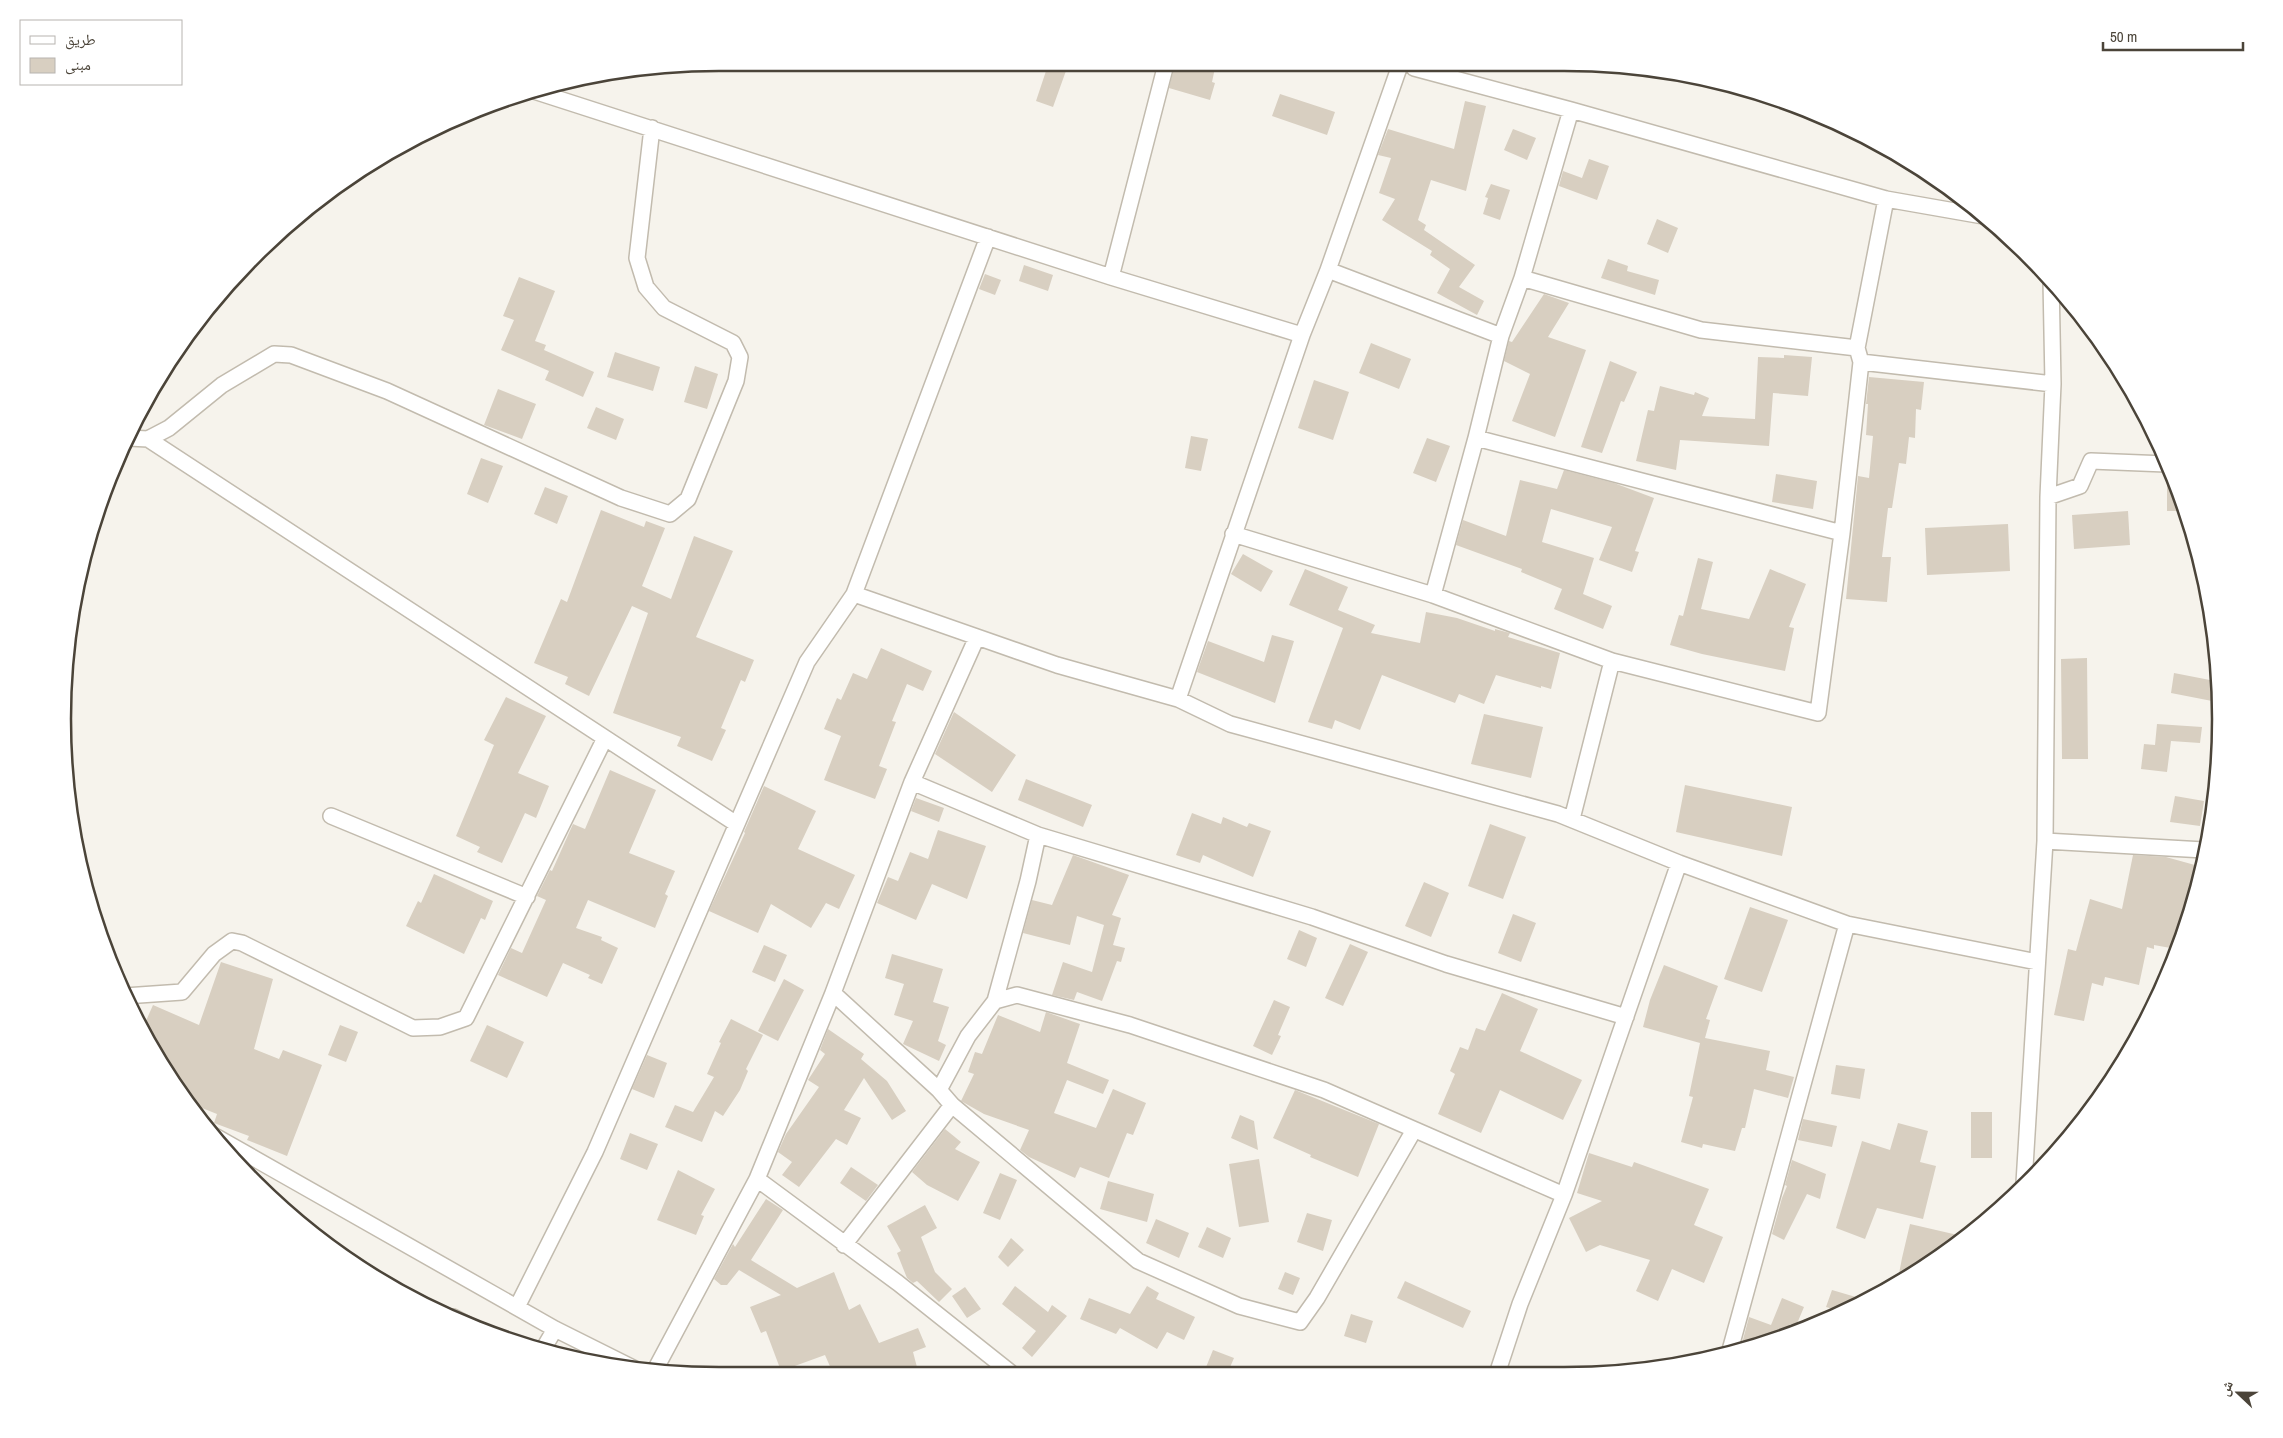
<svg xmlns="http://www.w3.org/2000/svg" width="2283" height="1438" font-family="'Archivo Narrow','Noto Naskh Arabic',sans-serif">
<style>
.building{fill:#d8cfc1}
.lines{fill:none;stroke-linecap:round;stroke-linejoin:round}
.street-casing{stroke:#c2bbae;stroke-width:18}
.street{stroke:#fff;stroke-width:15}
.rim{fill:none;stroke:#4b4439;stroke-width:2.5}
</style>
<rect width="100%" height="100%" fill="#f6f3ec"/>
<path class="building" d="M1047,68H1067L1053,107L1036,101Z
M1174,68H1215L1212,82L1215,83L1210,100L1169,88Z
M1280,94L1335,112L1327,135L1272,116Z
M1465,101L1486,106L1466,191L1431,180L1418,220L1426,225L1424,230L1475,265L1459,287L1484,301L1477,315L1437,293L1450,269L1430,255L1432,251L1382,220L1395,199L1379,193L1391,158L1378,155L1388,129L1454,149Z
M1513,129L1536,138L1527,160L1504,150Z
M1589,159L1609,166L1597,200L1559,186L1563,171L1582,178Z
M1491,184L1510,190L1500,220L1483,214L1488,198L1485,197Z
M1657,219L1678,228L1668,253L1647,244Z
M1608,259L1628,266L1627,271L1659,280L1655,295L1601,278Z
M1024,265L1053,275L1048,291L1019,281Z
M985,274L1001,280L995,295L979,289Z
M519,277L555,291L535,341L546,345L544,350L594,372L583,397L545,380L549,371L501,350L514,320L503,316Z
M1544,294L1569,303L1548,337L1586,350L1555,437L1512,421L1530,374L1504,361L1509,341L1512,342Z
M1371,343L1411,359L1399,389L1359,373Z
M615,352L660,367L653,391L607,377Z
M1784,355L1812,357L1808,396L1773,393L1769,446L1680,440L1676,470L1636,461L1648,410L1654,411L1660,386L1694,395L1695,392L1709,398L1702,416L1755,419L1758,357L1784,358Z
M1610,361L1637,372L1624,402L1621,401L1602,453L1581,447Z
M695,366L718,374L707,409L684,402Z
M1869,377L1924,382L1921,410L1916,409L1915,438L1909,437L1906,464L1899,463L1892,508H1888L1882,557H1891L1887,602L1846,599L1858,476L1869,478L1873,436L1866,435L1868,404H1866Z
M1314,380L1349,392L1333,440L1298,428Z
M498,389L536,404L522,439L484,425Z
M596,407L624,419L616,440L587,428Z
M1191,436L1208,439L1201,471L1185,468Z
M1427,438L1450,446L1436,482L1413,473Z
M481,458L503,466L488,503L467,494Z
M1564,470L1614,483L1654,498L1635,551L1639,552L1632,572L1599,560L1612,527L1551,509L1542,542L1594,558L1583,594L1612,606L1603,629L1554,609L1562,589L1521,572L1522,569L1456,545L1463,520L1506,536L1520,480L1557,489Z
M2167,473H2170L2186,511H2167Z
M1776,474L1817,481L1813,509L1772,502Z
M545,487L568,496L557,524L534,514Z
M601,510L644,527L646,521L665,528L642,586L671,599L694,536L733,551L696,637L754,660L745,682L741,680L721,728L726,730L712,761L677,746L681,737L613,713L648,613L632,606L589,696L565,684L568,677L534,663L561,599L567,602Z
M2128,511L2130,545L2074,549L2072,515Z
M2008,524L2010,571L1927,575L1925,528Z
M1243,554L1273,571L1261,592L1231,574Z
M1698,558L1713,562L1701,609L1749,619L1770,569L1806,584L1789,627L1794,628L1785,671L1702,654L1670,645L1679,615L1683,616Z
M1305,569L1348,587L1338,610L1375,625L1371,633L1420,643L1426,612L1457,618L1495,631V629L1506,632L1510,633L1508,637L1560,653L1551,689L1541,686V688L1496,675L1484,704L1459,694L1455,703L1382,675L1360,730L1335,720L1332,729L1308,722L1343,628L1289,605Z
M1272,635L1294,641L1275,703L1197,672L1208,641L1264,662Z
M881,648L932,671L923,691L907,684L892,721L896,722L879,766L887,769L875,799L824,780L841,736L824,729L837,698L841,700L853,673L867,679Z
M2087,658L2088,759H2062L2061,659Z
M2174,673L2215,681L2212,701L2171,693Z
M506,697L546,716L518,773L549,786L536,818L525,813L502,863L477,852L480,847L456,836L494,745L484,740Z
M954,712L1016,755L992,792L935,754Z
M1484,714L1543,727L1531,778L1471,764Z
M2157,724L2202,727L2200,743L2171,741L2167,772L2141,769L2144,744L2155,745Z
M610,770L656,790L629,853L675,871L665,894L668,896L655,928L588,900L576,928L602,937L601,940L618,948L602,984L588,978L590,975L563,963L547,997L498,975L511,948L522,953L546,900L537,896L550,870L552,871L573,824L585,829Z
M1026,779L1092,805L1083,827L1018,800Z
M1685,785L1792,807L1782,856L1676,832Z
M764,786L816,811L798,849L855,875L839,909L826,903L811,928L771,904L758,933L709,911L745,833L744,832Z
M2175,796L2204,801L2200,826L2170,822Z
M916,798L944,808L939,822L911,811Z
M1192,813L1221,824L1223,817L1247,827L1249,823L1271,831L1253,877L1203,855L1200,863L1176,855Z
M1490,824L1526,837L1503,899L1468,886Z
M938,830L986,846L967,899L932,884L916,920L877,903L888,877L898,881L910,852L928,859Z
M1073,855L1129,875L1112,915L1121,918L1113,945L1125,948L1121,962L1117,961L1102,1001L1077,992L1074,1000L1052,995L1063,962L1092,972L1104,925L1077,916L1070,945L1023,933L1032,900L1052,905Z
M2133,855L2166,857L2202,867L2198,889L2176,949L2154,945V949L2147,947L2139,985L2105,977L2103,986L2092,983L2084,1021L2054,1015L2068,949L2076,951L2090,899L2122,909Z
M434,874L493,901L485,920L481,918L464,954L406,926L418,901L421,903Z
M1424,882L1449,893L1431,937L1405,926Z
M1750,907L1788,920L1762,992L1724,979Z
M1513,914L1536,923L1521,962L1498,953Z
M1299,930L1317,938L1306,967L1287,959Z
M1350,944L1368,952L1343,1006L1325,998Z
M764,945L787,955L775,982L752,972Z
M892,954L943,969L933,1002L949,1007L938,1041L946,1045L939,1061L903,1044L913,1021L894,1015L904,984L885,978Z
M221,962L273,979L254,1049L279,1059L283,1050L322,1065L287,1156L247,1140L249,1136L214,1123L217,1114L187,1102L173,1084L142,1030L153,1005L199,1025Z
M1664,965L1718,986L1706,1019L1710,1020L1705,1038L1770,1051L1766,1070L1794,1077L1788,1098L1754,1089L1745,1128H1742L1735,1151L1703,1144L1702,1148L1681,1142L1693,1097L1689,1096L1700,1043L1643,1027L1650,1000Z
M784,979L804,990L778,1041L758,1031Z
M1502,993L1538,1009L1520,1051L1582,1080L1563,1120L1500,1090L1481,1133L1438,1114L1455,1074L1450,1071L1460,1047L1468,1050L1476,1028L1485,1031Z
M1274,1000L1290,1007L1278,1035L1281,1036L1272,1055L1253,1046Z
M1046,1012L1080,1024L1067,1063L1109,1080L1103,1094L1067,1080L1054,1113L1096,1128L1113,1089L1146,1103L1133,1135L1127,1133L1109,1178L1080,1167L1075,1178L1029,1157L1020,1150L1029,1130L984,1114L961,1101L974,1074L968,1072L975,1052L982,1054L998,1015L1040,1032Z
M731,1019L763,1035L746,1069L748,1071L740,1090L723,1116L715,1111L702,1142L665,1127L675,1105L693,1112L714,1077L707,1074L721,1043L719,1042Z
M340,1025L358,1032L346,1062L328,1055Z
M487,1025L524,1042L507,1078L470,1061Z
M828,1029L864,1054L861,1059L887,1081L906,1111L892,1120L864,1078L844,1110L861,1118L847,1145L836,1139L799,1187L782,1175L792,1162L778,1152L786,1134L819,1087L808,1080L825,1054L820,1050Z
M647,1055L667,1063L654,1098L632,1089Z
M1836,1065L1865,1069L1860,1099L1831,1094Z
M1295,1090L1379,1124L1358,1177L1310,1157L1311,1155L1273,1138Z
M1971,1112H1992V1158H1971Z
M1240,1115L1254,1121L1258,1150L1231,1138Z
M1803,1119L1837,1126L1832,1147L1798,1140Z
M1898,1123L1928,1131L1920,1162L1936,1166L1923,1219L1877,1208L1865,1239L1836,1228L1862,1141L1890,1150Z
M945,1129L961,1142L955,1149L980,1162L958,1201L927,1185L912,1172Z
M630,1133L658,1144L647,1170L620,1159Z
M1589,1153L1632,1167L1634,1162L1709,1189L1694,1225L1723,1237L1704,1283L1672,1269L1658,1301L1636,1291L1650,1260L1600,1245L1586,1252L1569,1218L1602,1201L1577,1193Z
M1259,1159L1269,1222L1239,1227L1229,1164Z
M1792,1160L1826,1174L1820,1199L1807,1194L1784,1240L1772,1234L1782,1198L1787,1186L1785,1185Z
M851,1167L878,1185L866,1201L840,1183Z
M678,1170L715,1189L701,1215L704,1216L696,1235L657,1220Z
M1000,1173L1017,1180L1000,1220L983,1213Z
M1108,1181L1154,1194L1147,1222L1100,1209Z
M766,1199L783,1210L751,1260L797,1288L834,1272L849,1310L860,1304L879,1343L918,1328L926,1347L913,1352L918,1371H832L825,1355L781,1371L766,1331L761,1333L750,1307L781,1295L739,1270L727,1285H721L714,1279L733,1244L735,1247Z
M925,1205L937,1228L921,1237L935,1272L952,1289L939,1302L917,1281L913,1283L907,1278L897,1253L901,1251L887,1226Z
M1307,1213L1332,1220L1323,1251L1297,1242Z
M1156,1219L1189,1233L1179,1258L1146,1243Z
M1910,1224L1962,1236L1898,1279L1902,1258Z
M1207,1227L1231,1238L1223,1258L1198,1247Z
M1011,1238L1024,1250L1008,1267L998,1257Z
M1285,1272L1300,1278L1293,1295L1278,1289Z
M1405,1281L1471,1311L1463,1328L1397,1298Z
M1015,1286L1048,1312L1052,1305L1067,1316L1032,1357L1022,1348L1036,1331L1002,1304Z
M1147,1286L1159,1293L1156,1299L1195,1317L1184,1340L1167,1332L1157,1349L1120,1328L1116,1334L1080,1319L1089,1298L1130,1314Z
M965,1287L981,1309L967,1318L952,1296Z
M1832,1290L1866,1300L1843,1312L1826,1307Z
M1782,1298L1804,1307L1796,1326L1790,1324L1788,1330L1791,1332L1740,1351L1749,1317L1771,1325Z
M1351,1314L1373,1321L1366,1343L1344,1336Z
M1213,1350L1234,1358L1228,1372H1204Z"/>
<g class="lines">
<g class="street-casing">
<path id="street" d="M1414,68L1571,110L1886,199L1983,216
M534,91L1111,277L1302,335
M1328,270L1399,68
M1111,277L1165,68
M1522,278L1571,110
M1857,348L1886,199
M1861,362L1842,533L1476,438L1501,336L1522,278L1701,330L1857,348L1861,362L2053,384
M129,438L148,439L169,428L222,385L274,354L291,355L387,391L621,498L670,514L688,499L736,381L740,357L733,343L664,308L646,287L637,258L652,128
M1476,438L1433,595L1612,661L1572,819
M148,439L735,823
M2048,497L2080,486L2091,461L2166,464
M1233,534L1433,595
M854,594L988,237
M1612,661L1818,713L1842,533
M1178,699L1302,335L1328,270L1501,336
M912,782L977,637L1057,665L1178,699L1230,724L1558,814L1679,863L1564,1195
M331,816L527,897
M1038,835L1312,917L1446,964L1626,1017
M2045,841L2204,850
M1679,863L1847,924
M833,993L912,782L1038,835L1028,881L995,1001
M125,996L182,992L214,954L232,941L242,943L413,1028L440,1027L466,1018L605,738
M939,1090L952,1105L1138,1261L1239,1306L1300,1322L1317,1298L1414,1130
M213,1135L555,1329L637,1370
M2024,1183L2045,841L2048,497L2053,384L2051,280
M844,1245L952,1105
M517,1307L595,1152L807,662L854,594L977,637
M453,1317L468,1325
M545,1346L555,1329
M1729,1354L1847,924L2037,962
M655,1370L757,1179
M1010,1372L898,1283L757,1179L833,993L939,1090L968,1036L995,1001L1017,995L1130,1025L1324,1090L1564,1195L1520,1304L1497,1374"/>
</g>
<use href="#street" class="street"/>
</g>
<path d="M0 0H2283V1438H0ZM719 71H1564A648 648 0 0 1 2212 719V719A648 648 0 0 1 1564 1367H719A648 648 0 0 1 71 719V719A648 648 0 0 1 719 71Z" fill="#fff" fill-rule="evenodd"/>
<path class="rim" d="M719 71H1564A648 648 0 0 1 2212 719V719A648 648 0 0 1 1564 1367H719A648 648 0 0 1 71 719V719A648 648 0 0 1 719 71Z"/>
<rect x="20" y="20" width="162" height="65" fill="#ffffff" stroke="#b7b4b0"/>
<rect x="30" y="36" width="25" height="8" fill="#ffffff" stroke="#b7b4b0"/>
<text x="65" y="45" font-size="15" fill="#4b4439">طريق</text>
<rect x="30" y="58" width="25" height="15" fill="#d8cfc1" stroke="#b7b4b0"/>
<text x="65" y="70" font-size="15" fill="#4b4439">مبنى</text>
<g transform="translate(2238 1393) rotate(292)" stroke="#ffffff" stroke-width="4" paint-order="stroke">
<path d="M0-4L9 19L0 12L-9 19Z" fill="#4b4439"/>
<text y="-8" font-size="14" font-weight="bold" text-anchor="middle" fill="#4b4439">ش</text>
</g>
<path d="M2103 42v8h140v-8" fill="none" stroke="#4b4439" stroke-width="2.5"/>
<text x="2110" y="42" font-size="15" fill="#4b4439" stroke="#ffffff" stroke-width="4" paint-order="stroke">50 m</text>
</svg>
